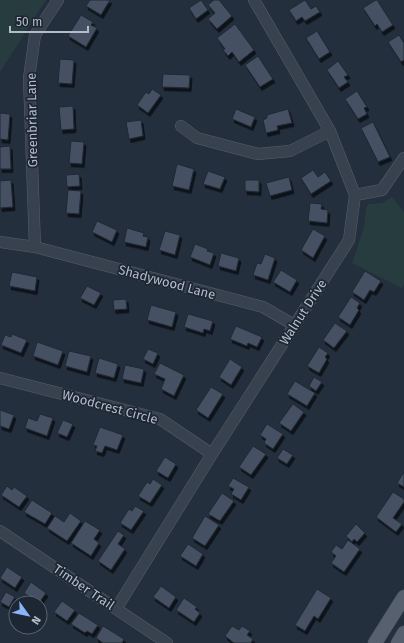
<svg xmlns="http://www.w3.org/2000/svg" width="404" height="643" font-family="'Fira Sans',sans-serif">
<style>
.green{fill:#263c3f}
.building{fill:#455162;stroke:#1f2835;filter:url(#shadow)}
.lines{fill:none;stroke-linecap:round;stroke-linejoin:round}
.minor-casing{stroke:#565f6c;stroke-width:12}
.major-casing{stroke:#414a57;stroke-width:15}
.minor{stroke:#38414e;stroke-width:11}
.major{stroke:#56606e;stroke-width:14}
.labels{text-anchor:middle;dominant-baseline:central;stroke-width:3.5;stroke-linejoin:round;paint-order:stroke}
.street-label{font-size:13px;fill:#b4bcc9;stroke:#1d2633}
</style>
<defs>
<filter id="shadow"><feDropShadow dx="2" dy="3.5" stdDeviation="0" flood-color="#0009"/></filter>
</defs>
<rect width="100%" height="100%" fill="#242f3e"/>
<path class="green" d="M0,0H46L0,72Z
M392,197L404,212V284L402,288L352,263L359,243L364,227L366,209L368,204L382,203Z"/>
<path class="building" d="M90,0H110L101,15L86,6Z
M201,0L208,10L196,19L189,8Z
M214,0H219L232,16L217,29L208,19L215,13L208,5Z
M305,0L311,9L316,6L320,12L305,21L302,17L296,21L289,10Z
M376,0H377L393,25L382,32L377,24L375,26L363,8Z
M81,15L93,22L91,25L97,28L86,47L68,36Z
M235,24L254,50L239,62L232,52L228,56L223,50L225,49L217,38Z
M317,31L330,52L319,59L306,38Z
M399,35L404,43V60L401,62L388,42Z
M258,56L273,79L260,87L245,65Z
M60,59L74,60L72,84L58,83Z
M338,61L348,75L344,77L348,82L339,88L327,70Z
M163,74L190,75L189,88L162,87Z
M152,89L161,95L148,113L137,105L146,92L149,94Z
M357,91L367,107L364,108L367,114L358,119L345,99Z
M73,106L74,129L61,130L59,107Z
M236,109L255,117L251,127L232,119Z
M288,109L292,123L277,126L278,130L266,133L263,120L267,118V115Z
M0,113L10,114L8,140L0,139Z
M141,120L143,136L129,139L126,122Z
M373,122L390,157L378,162L361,128Z
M71,141L84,142L82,164L69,163Z
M10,146L11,169H0V147Z
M177,164L194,169L189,190L172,186Z
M313,170L318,177L325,172L331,181L311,194L301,178Z
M208,171L225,177L220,189L203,184Z
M79,174L80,186L67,187L66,175Z
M289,177L292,190L270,196L266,183Z
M11,180L13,207L0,208V181Z
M245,180H259V192L245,191Z
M68,190L81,191L79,214L66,213Z
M310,203L322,204L321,209L328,210L327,223L308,221Z
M97,221L117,230L112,242L92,232Z
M127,228L144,233L143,236L148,237L146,247L124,242Z
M313,229L325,236L313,258L301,250Z
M165,231L180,235L175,255L159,250Z
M195,244L208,249L207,251L214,253L210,265L190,257Z
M221,253L239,258L236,271L218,266Z
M265,254L275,258L268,280L253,275L257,263L261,264Z
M281,270L297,280L290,292L273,282Z
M365,271L381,281L374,292L370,290L364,300L352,292Z
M12,272L37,277L35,291L9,286Z
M87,286L101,293L94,305L80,298Z
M351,297L360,303L357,308L359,310L350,325L338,317Z
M126,299L127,309L114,310L113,300Z
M151,305L176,312L172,327L147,320Z
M188,314L213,321L210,331L204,329L203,333L184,327Z
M335,323L347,331L334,348L323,340Z
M236,326L262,337L257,347L248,343L247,346L230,339Z
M12,334L27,340L21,353L1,345L5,335L11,337Z
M37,342L63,351L58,365L33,356Z
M319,347L328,353L325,357L327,359L319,373L307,366Z
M148,349L158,353L153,364L143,359Z
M69,351L91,356L87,372L65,366Z
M99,358L118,364L114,378L95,373Z
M230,359L242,367L231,385L219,377Z
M160,363L184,375L174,396L161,389L165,379L154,374Z
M125,365L144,369L141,383L122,379Z
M314,377L322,382L316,391L309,386Z
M295,381L315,393L307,406L287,394Z
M211,387L223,394L208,418L196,410Z
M293,404L304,412L291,431L279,423Z
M0,410L14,415L9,429L0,426Z
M40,414L53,418L47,436L25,428L28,418L37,421Z
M63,420L73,424L67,437L57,433Z
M267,424L283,434L273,449L264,443L266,439L260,435Z
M100,427L123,435L117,450L105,446L102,453L95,451L97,446L93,445Z
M253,446L266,454L251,475L239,467Z
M283,449L293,455L287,464L277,458Z
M165,457L176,464L168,478L156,471Z
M404,472V487L397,483Z
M233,478L249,487L241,500L231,494L234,489L228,486Z
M153,479L162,485L150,503L138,496L147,482L150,484Z
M7,486L12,490L14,487L27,496L19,507L1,495Z
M393,492L404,499V502L393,518L402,524L396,532L376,517Z
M222,493L234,501L220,521L208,514Z
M32,500L52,513L45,524L24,512Z
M135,506L144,511L131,530L120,523L129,509L132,511Z
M70,513L81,521L67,541L47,528L55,516L64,522Z
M205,516L219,525L205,546L192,538Z
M85,521L100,530L94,539L99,543L91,556L71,543Z
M356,524L365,533L357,542L354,539L352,542L346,536Z
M118,531L124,535L118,544L125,549L111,570L98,561Z
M348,540L360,549L344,572L331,563L336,556L331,552L336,545L342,549Z
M188,544L203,554L196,566L180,556Z
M7,567L22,577L15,588L0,578Z
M31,582L46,593L39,603L24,593Z
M161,586L176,597L169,608L153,597Z
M317,589L331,598L318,619L314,616L305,631L295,625Z
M6,592L15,597L9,607L0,602Z
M184,598L197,607L195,609L200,613L194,622L176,610Z
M62,601L75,610L67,621L54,612Z
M79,613L98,625L92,634L87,631L85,633L71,624Z
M103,626L124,639L122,643H103L96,638Z
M232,626L239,630L242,626L250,631L247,635L253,639L251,643H234L225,636Z"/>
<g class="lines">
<g class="minor-casing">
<path id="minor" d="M181,126L197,138L258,154L290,151L330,131
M355,195L382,190L404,158
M0,242L35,247L263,307L294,325
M35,247L29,78L35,35L58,0
M0,378L160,419L212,454
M0,531L167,643
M116,609L212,454L349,240L355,195L330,131L254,0"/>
</g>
<g class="major-casing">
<path id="major" d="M375,643L404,597
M398,643L404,633"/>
</g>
<use href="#minor" class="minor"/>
<use href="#major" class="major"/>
</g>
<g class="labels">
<g class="street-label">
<text transform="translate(32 120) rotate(-91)">Greenbriar Lane</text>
<text transform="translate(167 282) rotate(15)">Shadywood Lane</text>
<text transform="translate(303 312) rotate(-57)">Walnut Drive</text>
<text transform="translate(110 407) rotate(15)">Woodcrest Circle</text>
<text transform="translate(84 587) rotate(34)">Timber Trail</text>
</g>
</g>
<g transform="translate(28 615) rotate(123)"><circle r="19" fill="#1d2633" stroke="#59626f"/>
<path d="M0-3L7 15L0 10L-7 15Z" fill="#8ab4f8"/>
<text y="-6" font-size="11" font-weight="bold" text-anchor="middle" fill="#b4bcc9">N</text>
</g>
<path d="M10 26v6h78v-6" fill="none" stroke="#b4bcc9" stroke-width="2"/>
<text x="16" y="26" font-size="12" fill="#b4bcc9" stroke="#1d2633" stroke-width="3" paint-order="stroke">50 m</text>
</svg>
